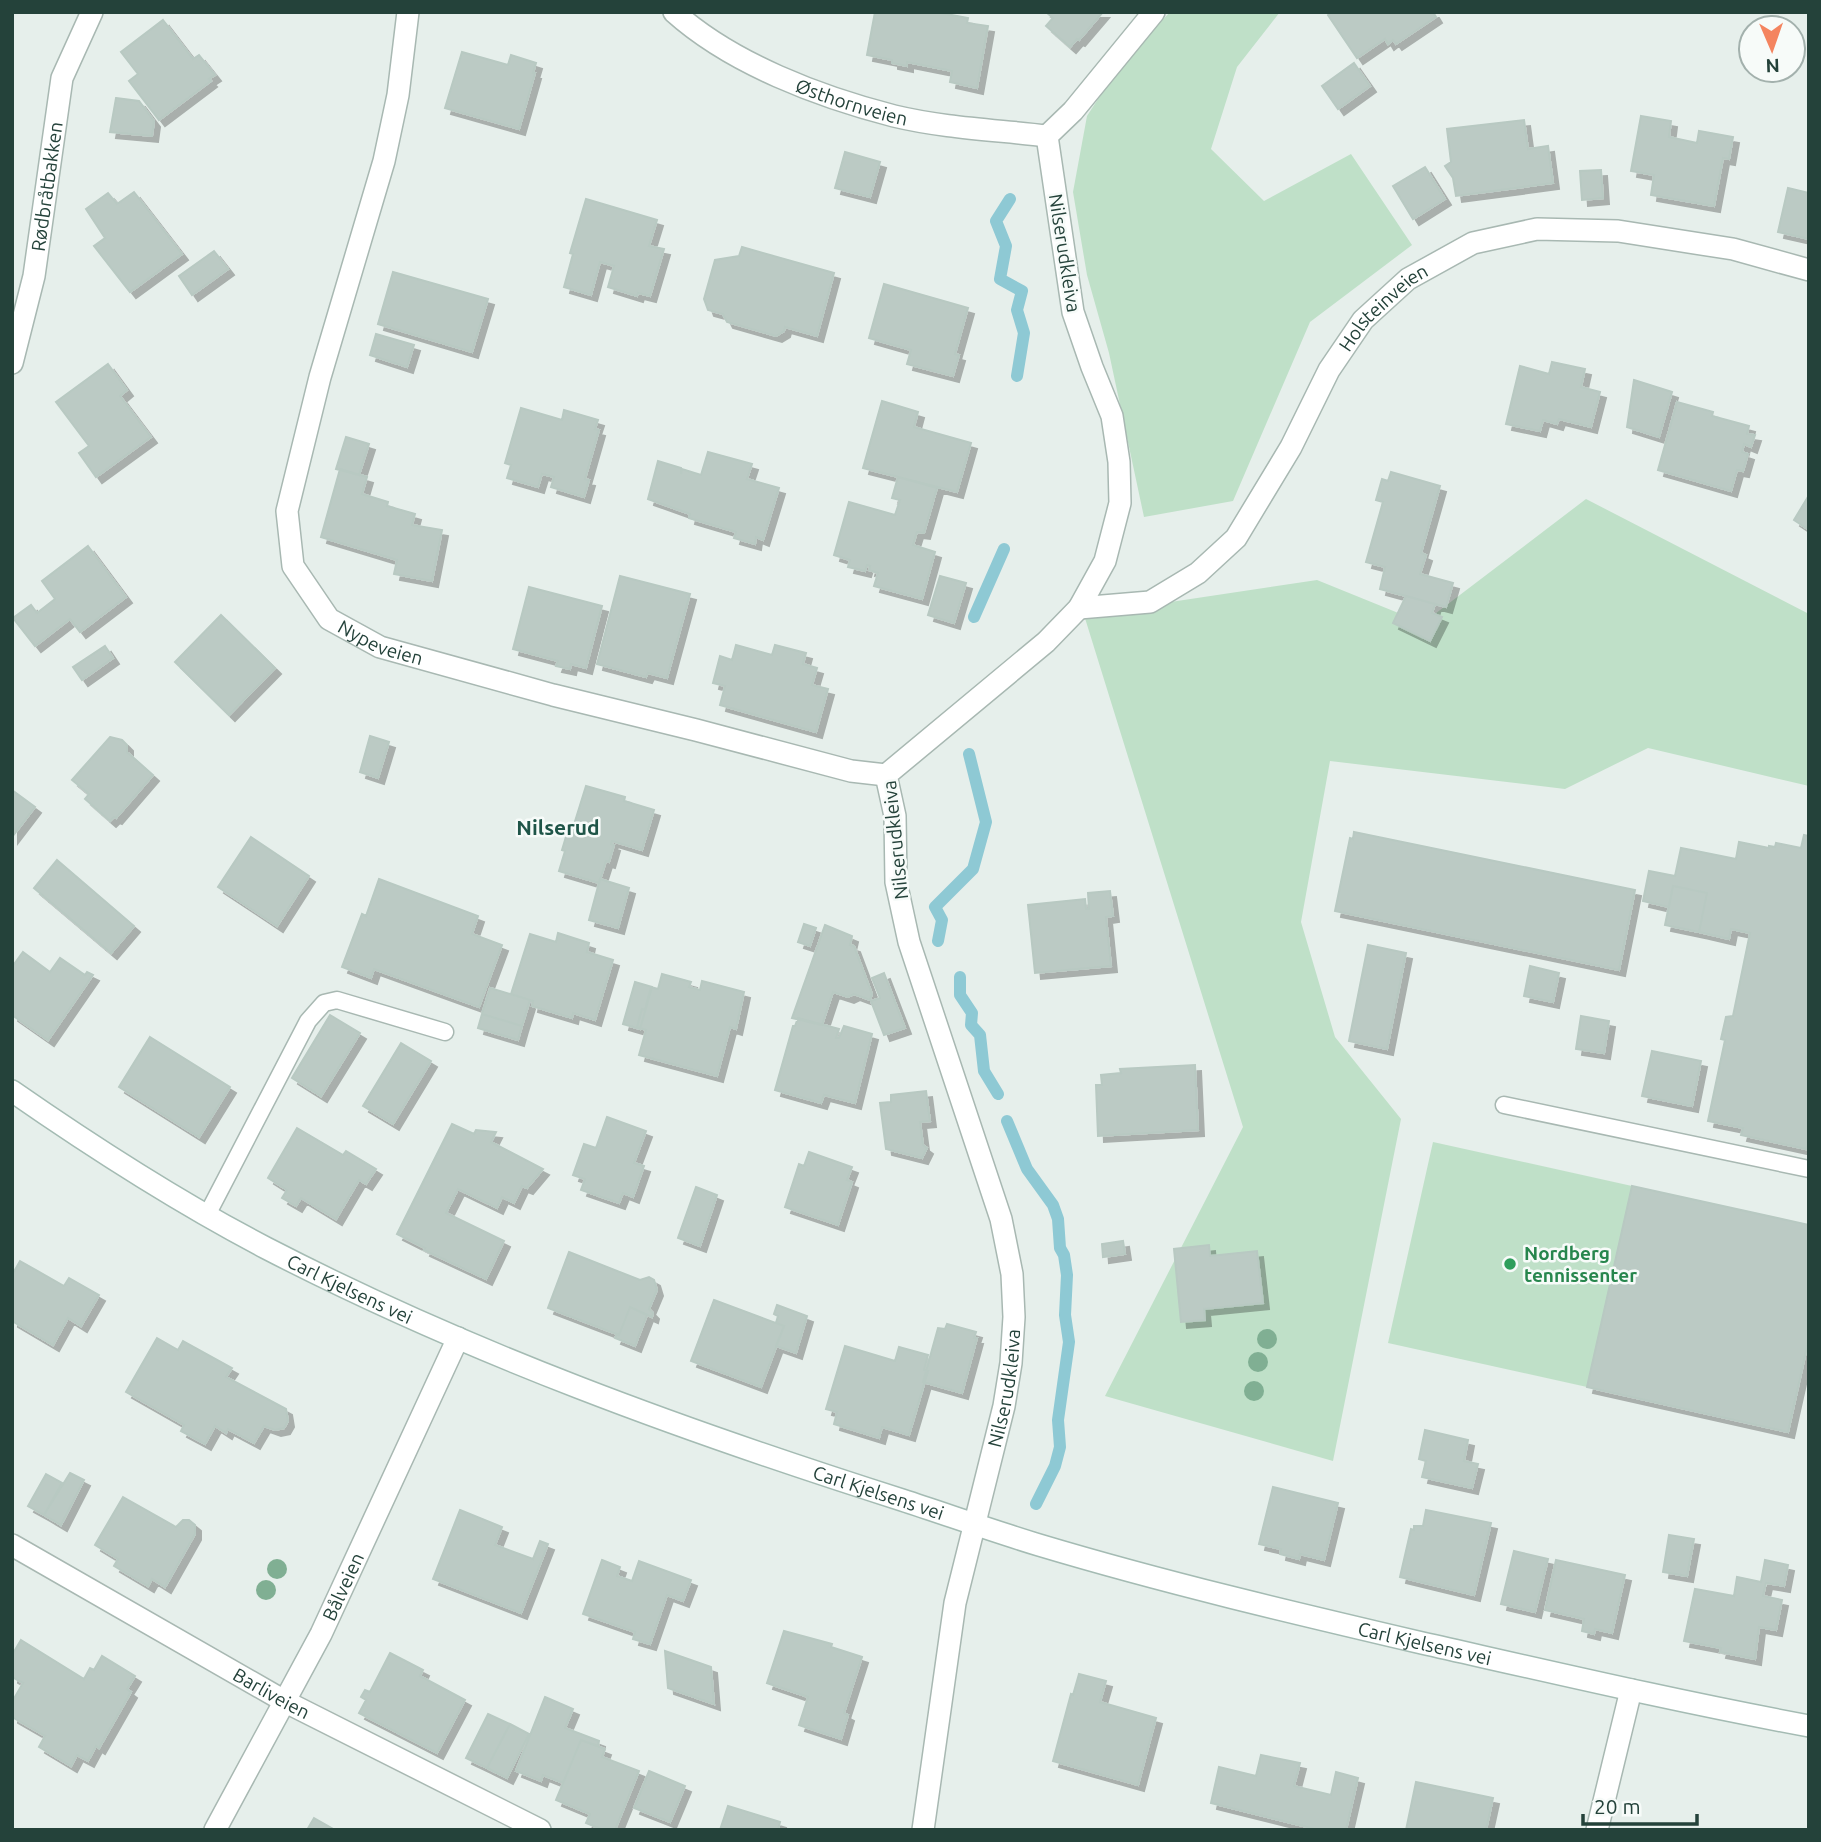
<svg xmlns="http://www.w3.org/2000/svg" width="1821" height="1842" font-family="Ubuntu,sans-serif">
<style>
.green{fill:#bfe0c8}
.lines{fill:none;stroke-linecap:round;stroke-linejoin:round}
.stream{stroke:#8ec9d4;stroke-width:12}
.building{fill:#bbcac4;stroke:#b8c9c2;stroke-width:2;filter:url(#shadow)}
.service-casing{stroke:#a8b8b2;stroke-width:19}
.minor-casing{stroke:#a8b8b2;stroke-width:24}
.secondary-casing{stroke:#a4bbb3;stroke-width:24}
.service{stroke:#fff;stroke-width:16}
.minor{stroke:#fff;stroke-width:21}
.secondary{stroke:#fff;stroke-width:21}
.tree{fill:#80af93}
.leisure-dot{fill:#2e9e5b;stroke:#f7fbf9;stroke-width:2.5}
.labels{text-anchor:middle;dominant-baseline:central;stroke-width:5;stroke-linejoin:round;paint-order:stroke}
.street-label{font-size:19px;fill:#24423a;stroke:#f7fbf9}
.leisure-label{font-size:19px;font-weight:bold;fill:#27864d;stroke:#f7fbf9;text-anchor:start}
.neighbourhood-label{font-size:21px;font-weight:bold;fill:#1f5548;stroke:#f7fbf9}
</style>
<defs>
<filter id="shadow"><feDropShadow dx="6" dy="6" stdDeviation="0" flood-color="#0004"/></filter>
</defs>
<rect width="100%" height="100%" fill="#e6efeb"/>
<path class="green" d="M1170,12H1280L1237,67L1211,149L1264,201L1351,154L1412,245L1310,322L1233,501L1144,517L1109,353L1087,275L1073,192L1087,116L1120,65Z
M1586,499L1809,614V786L1648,748L1565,789L1330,761L1301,922L1335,1037L1401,1119L1333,1461L1105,1396L1243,1127L1084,615L1317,580L1423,623Z
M1433,1142L1632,1186L1587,1387L1388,1343Z"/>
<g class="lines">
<path class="stream" d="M1010,199L996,221L1006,246L1000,279L1022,291L1017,310L1024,333L1017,376
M974,617L1004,549
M938,941L942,920L935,907L973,869L986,822L969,754
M960,977V995L972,1013L971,1025L980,1035L984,1071L998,1094
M1007,1121L1027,1169L1053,1205L1058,1219L1060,1248L1064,1255L1067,1275L1065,1315L1069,1342L1058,1420L1060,1447L1055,1466L1036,1504"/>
</g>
<path class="building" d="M875,12H936L968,18L967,23L988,26L977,88L950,82L952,71L907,62V66L892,63V60L867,55Z
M1046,12H1103L1079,40L1077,39L1070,47L1046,26L1053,18Z
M1331,12H1433L1436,17L1396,44L1393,40L1388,44L1385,39L1357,58L1328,15Z
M163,20L193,59L199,55L215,75L209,79L211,81L159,120L129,81L138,74L121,52Z
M462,52L508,65L511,55L536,63L533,73H535L519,129L445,108Z
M1354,63L1370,86L1338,109L1322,86Z
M116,98L139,101L154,121L152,136L110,132Z
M1641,116L1671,121L1669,137L1697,143L1699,131L1733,137L1729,159L1723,158L1714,206L1651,195L1654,175L1631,171Z
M1524,120L1528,149L1548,146L1553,183L1456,196L1453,178L1445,166L1451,162L1447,129Z
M845,152L880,162L870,197L835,188Z
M1425,167L1445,199L1413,219L1393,186Z
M1601,170L1603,198L1582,200L1580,171Z
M1788,188L1809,193V239L1778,232Z
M134,192L182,254L130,292L94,246L105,238L86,209L108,193L117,204Z
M586,199L657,220L649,246L664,249L650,296L638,293L637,296L608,287L614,266L600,262L591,295L564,287L573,254L570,253Z
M742,247L834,273L817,336L785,327L784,331L776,336L727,322L723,314L708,310L704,299L715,260L739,256Z
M214,251L228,269L192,295L179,276Z
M393,272L488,299L472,352L378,324Z
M884,284L968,308L955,354L959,355L953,376L907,364L911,350L869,338Z
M376,334L414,345L407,367L370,355Z
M1552,362L1585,369L1581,387L1600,392L1591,427L1559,419L1557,424L1543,420L1540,431L1506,424L1520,366L1549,374Z
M108,364L127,390L120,396L151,437L96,477L79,453L89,446L56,402Z
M1634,380L1672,392L1659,437L1627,427Z
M882,401L918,412L914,427L971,443L957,492L863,468Z
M1677,402L1713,412L1712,416L1749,426L1747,434L1755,435L1751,447L1744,444L1742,452L1748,454L1743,471L1737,470L1731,491L1658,470Z
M521,408L562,420L564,410L598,420L595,429L599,430L585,479L589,480L584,497L551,487L554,477L542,474L538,487L507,478L511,465L505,463Z
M346,437L369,444L359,475L336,469Z
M708,452L752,464L747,479L779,488L763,540L756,537L755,544L734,538L736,532L689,518L690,514L648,499L658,461L681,468V474L682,469L701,475Z
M340,469L367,477L362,494L388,502L387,506L415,514L412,525L442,530L432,581L394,574L397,560L321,537Z
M1391,472L1440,486L1421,553L1426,555L1420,574L1453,583L1446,607L1380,589L1385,567L1366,562L1383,502L1376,500L1382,479L1388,481Z
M898,477L937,488L924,533L917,532L913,545L935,552L922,599L874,586L878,573L869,570L870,566L867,565L865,571L848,567L850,560L834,555L849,502L895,515L900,500L892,498Z
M1809,495V530L1794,520Z
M88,546L126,597L80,632L70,619L35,646L13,618L31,605L37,613L55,599L42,581Z
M620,576L690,594L667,678L648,673L646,677L597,664Z
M940,576L966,583L954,623L928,615Z
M529,587L602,606L586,668L571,664L570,669L556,666L558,661L513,649Z
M1406,596L1435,604L1432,613L1442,617L1430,641L1393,623Z
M221,615L275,668L229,715L175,662Z
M736,645L772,655L775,645L806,653L803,664L817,668L812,685L828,689L816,732L720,705L725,686L713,683L720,656L732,660Z
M105,646L113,658L82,680L73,667Z
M370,736L389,742L378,778L360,772Z
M110,737L122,740L127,745V752L153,775L116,818L114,817L110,821L85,799L89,794L72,780Z
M586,786L625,797L624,801L654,810L642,850L612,841L611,844L614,845L609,862L606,861L599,883L559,871L565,851L562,850L568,830L572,831Z
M12,790L35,807L12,837Z
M1354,832L1635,890L1619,970L1335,911L1350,838L1353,839Z
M1804,835L1809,836V1143L1806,1149L1741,1135L1743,1128L1708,1121L1725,1040L1721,1039L1726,1017L1733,1016L1750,933L1731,929L1729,939L1699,932L1707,893L1673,886L1669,907L1643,901L1649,871L1675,876L1681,848L1736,859L1739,842L1769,848V846L1775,847L1776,843L1801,848Z
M251,837L309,876L277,926L218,887Z
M57,860L134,926L111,953L34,888Z
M379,879L478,916L472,934L502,945L479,1007L374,969L371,978L342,967L362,914L366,916Z
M600,879L629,888L618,928L589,920Z
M1673,886L1707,893L1699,932L1665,925Z
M1110,891L1113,916L1106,917L1111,966L1035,973L1028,905L1085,899L1086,909H1089L1088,893Z
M804,924L816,928L810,946L798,942Z
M825,925L852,936L850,945L854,946L872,994L870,1000L854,994L848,997L833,992L822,1025L792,1018Z
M558,933L589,943L587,952L613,960L595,1020L573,1013L572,1018L532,1006L533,1001L511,994L530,934L556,942Z
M1368,945L1406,953L1387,1049L1349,1041Z
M23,952L50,972L60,958L85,975L87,972L93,975L48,1040L12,1015V967Z
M1530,966L1559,973L1553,1002L1524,996Z
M884,973L905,1028L884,1035L871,1001L880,998L872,978Z
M662,974L691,982L689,987L700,990L702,981L744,992L736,1029L730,1027L717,1076L639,1055L646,1030L637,1027L642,1009L645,1010L651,987L658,989Z
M635,982L652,987L640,1029L623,1024Z
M490,988L530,1000L522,1026L482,1014Z
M482,1014L522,1026L518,1040L478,1028Z
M330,1015L360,1033L321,1096L292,1078Z
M1581,1016L1609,1021L1604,1053L1576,1049Z
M798,1018L839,1029L836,1038H839L844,1026L872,1034L855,1103L824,1095L821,1103L775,1090L793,1026H795Z
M150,1037L230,1087L199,1137L119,1087Z
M401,1043L431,1061L393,1124L363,1106Z
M1652,1051L1701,1061L1692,1106L1642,1096Z
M1195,1065L1198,1130L1098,1136L1096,1085H1102L1101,1075L1121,1073L1120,1069Z
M926,1091L930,1121L920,1122L923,1145L927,1148L922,1158L886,1149L880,1103L891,1102V1095Z
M607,1117L646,1131L634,1163L644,1166L633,1197L623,1193L619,1203L581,1190L585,1179L573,1175L584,1144L596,1148Z
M452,1124L474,1134L476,1130L496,1132L491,1142L543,1169L527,1188L522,1186L514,1203L502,1197L497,1208L458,1189L446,1213L504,1241L486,1279L424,1250L425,1248L397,1234Z
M297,1128L343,1155L346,1151L376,1169L366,1184L359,1180L336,1219L301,1198L296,1206L282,1198L287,1190L268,1178Z
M809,1152L852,1167L847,1180L852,1182L838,1225L785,1207L799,1164L804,1166Z
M1632,1186L1809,1225V1338L1788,1432L1587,1387Z
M696,1187L717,1195L700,1246L678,1238Z
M1123,1241L1125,1254L1103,1257L1102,1244Z
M1209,1245L1210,1256L1257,1251L1263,1303L1204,1309L1205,1320L1181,1322L1174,1249Z
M569,1252L640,1280L649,1277L654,1280L657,1290L649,1309L653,1313L652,1317L630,1307L619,1335L548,1308Z
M20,1261L64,1286L69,1278L99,1295L81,1326L68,1318L53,1345L12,1321V1275Z
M714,1300L784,1326L761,1387L691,1361Z
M777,1305L807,1316L796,1353L776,1346L784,1326L776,1323L778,1316L774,1314Z
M630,1307L647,1315L635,1346L615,1338L617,1334L619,1335Z
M947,1324L976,1332L974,1338H977L962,1393L923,1382L938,1328L945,1329Z
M157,1338L178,1350L183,1341L232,1368L226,1377L286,1409L288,1421L284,1428L275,1430L264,1426L254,1443L228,1429L226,1433L215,1426L205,1444L181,1431L184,1425L126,1392Z
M845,1346L895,1361L899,1347L928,1355L924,1370L928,1371L909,1435L882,1427L879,1438L834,1424L837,1412L826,1409Z
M1425,1430L1468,1440L1464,1461L1478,1464L1472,1488L1422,1477L1426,1461L1419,1459Z
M70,1473L84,1480L61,1525L44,1515Z
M46,1474L62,1483L44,1515L28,1506Z
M1273,1487L1338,1503L1324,1560L1300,1554L1299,1559L1280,1554L1281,1549L1259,1544Z
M123,1497L176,1527L183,1520H189L195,1525V1534L165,1587L152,1579L148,1586L114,1566L118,1559L95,1545Z
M460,1510L502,1527L495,1545L533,1559L540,1541L548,1544L521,1613L433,1579Z
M1426,1510L1491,1523L1474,1595L1400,1577L1411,1529L1414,1530V1526H1423Z
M1669,1535L1694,1539L1687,1576L1663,1572Z
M1514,1551L1548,1559L1535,1612L1501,1604Z
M602,1560L620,1567L617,1576L632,1581L639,1561L691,1580L683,1601L667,1595L650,1644L633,1639L635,1632L583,1614Z
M1556,1560L1625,1575L1612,1633L1595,1629L1594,1634L1582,1631L1584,1619L1545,1610Z
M1765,1560L1788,1565L1784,1586L1766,1583L1763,1596L1782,1600L1776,1630L1759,1627L1755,1659L1720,1652L1721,1648L1684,1641L1695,1589L1734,1596L1737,1577L1761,1582Z
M784,1631L832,1644L831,1647L862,1657L844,1713L848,1715L841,1739L799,1725L808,1697L767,1683Z
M21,1640L84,1679L90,1668L94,1670L102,1656L135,1676L127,1689L131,1692L99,1748L96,1746L88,1761L77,1755L71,1766L39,1747L45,1736L12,1717V1702L23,1683L12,1677V1655Z
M665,1651L711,1667L714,1704L668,1688Z
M390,1653L423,1670L420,1676L465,1700L437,1753L359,1713L366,1700L361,1697L365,1690L370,1692Z
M1079,1674L1106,1681L1100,1702L1156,1718L1138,1785L1053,1761L1071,1694L1073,1695Z
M545,1697L573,1709L565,1728L599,1741L598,1746L581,1740L563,1783L543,1775L541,1781L516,1771Z
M488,1714L510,1724L487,1768L466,1758Z
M510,1724L529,1734L507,1778L487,1768Z
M581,1740L605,1749L602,1757L639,1771L615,1830H603L586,1823L590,1814L556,1800Z
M1261,1755L1300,1763L1294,1786L1331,1795L1336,1772L1358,1778L1346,1830H1319L1211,1803L1219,1767L1256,1776Z
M649,1771L685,1786L670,1822L634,1808Z
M1416,1782L1493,1798L1486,1830H1406Z
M728,1806L780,1822L778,1830H720Z
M314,1818L335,1830H307Z"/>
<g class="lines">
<g class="service-casing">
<path id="service" d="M1504,1105L1809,1169
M207,1215L308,1021L324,1003L337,1000L445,1032"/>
</g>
<g class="minor-casing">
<g id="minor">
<path id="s1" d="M408,12L398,95L384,161L320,377L287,511L293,566L329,619L380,647L553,695L696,730L851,771L886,775"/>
<path id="s2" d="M674,12C732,64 820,97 894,116C944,128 997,130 1047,136"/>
<path id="s3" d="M12,363L34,276L62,78L92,12"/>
<path id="s4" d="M1079,608L1150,602L1198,573L1236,538L1291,447L1329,370L1363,320L1408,279L1473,243L1537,229L1618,231L1733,249L1809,270"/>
<path id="s5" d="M12,1545L286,1702L540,1830"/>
<path id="s6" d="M215,1830L321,1634L458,1338"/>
<path id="s7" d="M923,1830L955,1603L1004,1406L1011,1363L1014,1317L1012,1274L1001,1219L909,942L896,882L895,816L886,775L1046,642L1079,608L1105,561L1120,503L1119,462L1112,416L1092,367L1073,312L1047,136L1073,111L1154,12"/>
<path d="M1597,1830L1631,1690"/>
</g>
</g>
<g class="secondary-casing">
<g id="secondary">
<path id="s8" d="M12,1091C94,1148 178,1202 266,1248C469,1353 685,1431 902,1500C948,1515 993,1531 1039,1545C1166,1583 1294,1613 1422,1643C1551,1672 1679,1702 1809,1726"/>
</g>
</g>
<use href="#service" class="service"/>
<use href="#minor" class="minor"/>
<use href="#secondary" class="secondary"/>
</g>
<g class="tree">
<circle cx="1267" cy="1339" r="10"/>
<circle cx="1258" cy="1362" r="10"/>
<circle cx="1254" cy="1391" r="10"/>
<circle cx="277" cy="1569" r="10"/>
<circle cx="266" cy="1590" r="10"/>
</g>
<circle class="leisure-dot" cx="1510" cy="1264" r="7"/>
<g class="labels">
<g class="street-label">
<text stroke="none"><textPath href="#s2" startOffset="201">Østhornveien</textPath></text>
<text stroke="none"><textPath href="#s3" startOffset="180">Rødbråtbakken</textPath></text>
<text transform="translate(1065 253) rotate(81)">Nilserudkleiva</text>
<text stroke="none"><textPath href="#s4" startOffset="455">Holsteinveien</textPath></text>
<text stroke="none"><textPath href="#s1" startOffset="691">Nypeveien</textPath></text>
<text transform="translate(895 840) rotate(-96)">Nilserudkleiva</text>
<text stroke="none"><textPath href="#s8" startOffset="392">Carl Kjelsens vei</textPath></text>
<text stroke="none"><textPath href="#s7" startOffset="450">Nilserudkleiva</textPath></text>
<text stroke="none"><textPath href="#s8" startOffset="959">Carl Kjelsens vei</textPath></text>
<text stroke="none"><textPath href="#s6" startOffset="275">Bålveien</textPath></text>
<text stroke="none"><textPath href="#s8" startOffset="1526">Carl Kjelsens vei</textPath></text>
<text stroke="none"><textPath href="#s5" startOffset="299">Barliveien</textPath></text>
</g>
<g class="leisure-label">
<text x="1524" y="1253">Nordberg<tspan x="1524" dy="22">tennissenter</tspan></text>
</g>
<g class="neighbourhood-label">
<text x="558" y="827">Nilserud</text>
</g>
</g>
<rect width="1821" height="1842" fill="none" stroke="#24423a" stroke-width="28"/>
<g transform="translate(1772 49) rotate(178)"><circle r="33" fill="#f7fbf9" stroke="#a3b1ad" stroke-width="2"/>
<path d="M0-5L12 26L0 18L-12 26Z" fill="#f4845f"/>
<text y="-10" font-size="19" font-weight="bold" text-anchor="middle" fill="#24423a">N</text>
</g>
<path d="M1583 1814v10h114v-10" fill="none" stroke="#24423a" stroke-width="3.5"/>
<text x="1594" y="1814" font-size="21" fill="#24423a" stroke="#f7fbf9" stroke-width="5" paint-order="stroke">20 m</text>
</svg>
